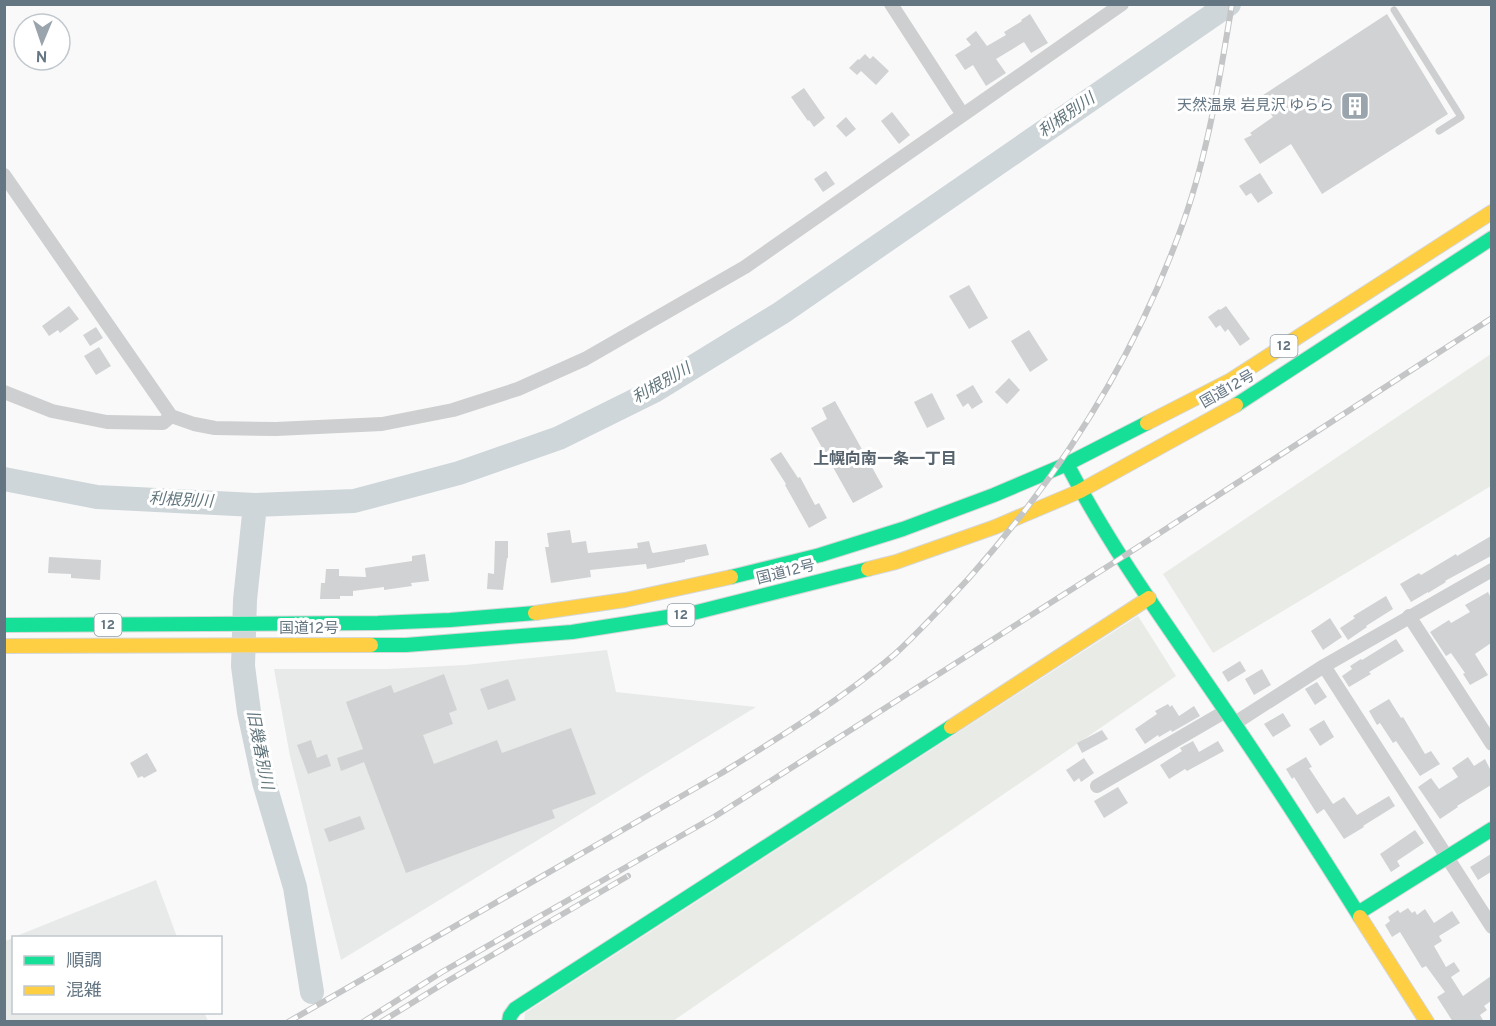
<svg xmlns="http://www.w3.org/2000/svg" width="1496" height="1026" font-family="Overpass,'Noto Sans JP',sans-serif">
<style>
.built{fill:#e8e9e9}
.green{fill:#e8ebe6}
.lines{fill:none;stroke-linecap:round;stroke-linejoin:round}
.river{stroke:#ced6d9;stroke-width:24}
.building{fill:#d0d2d3}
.fast-casing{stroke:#d5d6d7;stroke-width:16}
.slow-casing{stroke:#d5d6d7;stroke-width:16}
.lane{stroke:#cecfd0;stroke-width:7}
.street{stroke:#cecfd0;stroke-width:14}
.fast{stroke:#16e098;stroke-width:14}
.slow{stroke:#ffcf43;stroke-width:14}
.rail-casing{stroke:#c3c5c6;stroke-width:6}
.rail{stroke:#fff;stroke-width:4;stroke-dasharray:11;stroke-linecap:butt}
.labels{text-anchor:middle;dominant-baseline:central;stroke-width:6;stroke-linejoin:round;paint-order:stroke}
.shield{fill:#fff;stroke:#939fa8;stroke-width:1.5}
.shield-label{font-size:14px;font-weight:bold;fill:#657683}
.poi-label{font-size:15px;fill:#657683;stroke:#fff;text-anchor:end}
.street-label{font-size:15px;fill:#657683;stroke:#fff}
.water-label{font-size:16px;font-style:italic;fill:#60757c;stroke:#fff}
.neighbourhood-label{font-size:16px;font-weight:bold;fill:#57646e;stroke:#fff}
</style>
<rect width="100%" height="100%" fill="#f9f9f9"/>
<path class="built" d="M607,650L616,692L756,707L341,960L290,756L274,669H388L465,665Z
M156,880L177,937L14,938V937Z
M14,938V1012H204L208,1021H5V941Z"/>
<path class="green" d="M1491,354V486L1213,653L1163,574Z
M1138,616L1176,676L673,1021L524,1022L525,1013Z"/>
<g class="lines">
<path class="river" d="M4,479L97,497L255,505L354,501L459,473L559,438L654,391L781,313L1229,4
M255,505L245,600L243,666L249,712L264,782L295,887L312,992"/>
</g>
<path class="building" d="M1030,14L1048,43L1031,53L1024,42L996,59L1006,73L986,86L973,65L965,70L955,55L971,45L966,39L976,31L987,46L1006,35L1004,32L1022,21L1021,20Z
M1387,14L1448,114L1322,194L1291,144L1260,164L1244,139L1252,135L1250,133L1273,117L1260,97Z
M865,54L870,59L873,56L889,71L876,85L861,71L857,75L849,68L858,59L859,60Z
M804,88L825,118L814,127L809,120L808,121L791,97Z
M892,112L910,135L899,144L881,121Z
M846,117L856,129L846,137L836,126Z
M826,171L835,184L823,192L814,179Z
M1260,173L1273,193L1258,203L1251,193L1246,196L1239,186Z
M969,285L988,318L969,329L949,296Z
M69,306L79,319L60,333L58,330L49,336L42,326Z
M1226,306L1250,339L1240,346L1228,329L1225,332L1220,325L1216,328L1208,317L1219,309L1220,310Z
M96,327L103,338L90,346L83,335Z
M1029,330L1048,360L1030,372L1011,341Z
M99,347L111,366L96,375L84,356Z
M1009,378L1020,390L1007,404L995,392Z
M973,385L983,402L972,409L968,403L963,407L956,395Z
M932,393L945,419L927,428L914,402Z
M835,401L883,487L853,503L811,428L827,419L822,408Z
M781,452L798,478L800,477L815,505L819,503L827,518L809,528L785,485L786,484L770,459Z
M570,530L572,543L586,541L588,553L638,548L637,543L649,541L652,552L653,553L706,544L709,555L685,560V562L647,569L646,564L590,570L591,577L551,583L545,547H549L547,533Z
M1491,536V556L1445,581L1446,582L1428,593V592L1411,602L1400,584L1419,573L1421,575L1456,554L1457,556Z
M495,541H508V558H507L503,590L487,589L488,573L494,574Z
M425,554L429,581L411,583L412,586L384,590V587L353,591V596H340V599H320L321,583H325L326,569H339V576L366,577L365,568L412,561V556Z
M49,557L101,560L100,580L71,578V574L48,573Z
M1488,592L1491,598V643L1475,654L1488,675L1470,685L1463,674L1465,673L1451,653L1446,656L1430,632L1449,620L1451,623L1470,612L1465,605Z
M1386,596L1393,609L1366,626L1367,627L1348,640L1340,628L1355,618L1353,616Z
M1330,618L1342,637L1323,650L1311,631Z
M1396,639L1404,651L1369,672L1371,674L1349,687L1342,676L1352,669L1350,666L1361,659L1362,660Z
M1240,661L1246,671L1228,682L1222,672Z
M1262,669L1271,685L1254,695L1245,679Z
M444,674L457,710L449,713L453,724L423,735L434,764L497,740L502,753L571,728L596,794L552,810L555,818L406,873L364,762L341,771L337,758L363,749L346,702L391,685L394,693Z
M508,679L516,700L488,710L480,689Z
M1317,682L1327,697L1315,705L1305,689Z
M1389,699L1401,718L1403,717L1425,754L1431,751L1440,764L1420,776L1396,741L1393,743L1380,723L1377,725L1369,711Z
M1168,704L1170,707L1172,705L1179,716L1194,706L1200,716L1172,732L1171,730L1159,737L1158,735L1145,744L1135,729L1157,714L1155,711Z
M1283,713L1291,726L1273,737L1264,724Z
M1324,720L1334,737L1320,746L1309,729Z
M1102,730L1108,739L1082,753L1077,743Z
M311,740L317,758L327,754L331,766L308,774L297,745Z
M1193,741L1199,752L1218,741L1224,751L1187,771L1185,769L1169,779L1160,765L1182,751L1180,748Z
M147,753L157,771L144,778L142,776L138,778L130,763Z
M1306,757L1312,767L1309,768L1333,804L1344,797L1357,815L1389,796L1395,806L1363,826L1364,827L1344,839L1324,809L1317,814L1294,777L1292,779L1286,769Z
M1468,757L1474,766L1485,759L1491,771V785L1457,806L1458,807L1440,819L1418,787L1431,778L1439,789L1458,777L1452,768Z
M1084,758L1094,773L1081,782L1079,778L1074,782L1066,770Z
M1118,787L1128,803L1104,818L1094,801Z
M360,816L365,829L329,842L324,829Z
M1415,830L1424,843L1397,861L1400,866L1391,872L1380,854Z
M1491,854V872L1478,880L1470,867Z
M1408,908L1412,913L1415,911L1417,915L1425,909L1434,923L1452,911L1460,923L1439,936L1442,941L1434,946L1446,967L1454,962L1460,971L1451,977L1463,996L1491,976V1001L1484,1006L1487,1010L1480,1015L1484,1022H1453L1437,997L1445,992L1426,966L1422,968L1400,932L1392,937L1385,925L1390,921L1388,917L1398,910L1400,913Z"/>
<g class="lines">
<g class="fast-casing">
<path id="fast" d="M1236,405L1492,238
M1067,464C1112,551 1170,629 1225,710C1272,778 1316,847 1360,917
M731,577L820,555L903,529L994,495L1067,464L1147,423
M4,625L378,623L450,620L535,613
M371,645H406L572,632L693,613L868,569
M1358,913L1492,829
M509,1022L510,1016L515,1009L951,727"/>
</g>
<g class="slow-casing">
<path id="slow" d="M1147,423L1231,380L1492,212
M868,569L896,562L995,527L1080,491L1236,405
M535,613L625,600L731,577
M4,646L371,645
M951,727L1149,598
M1360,917L1427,1022"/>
</g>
<path class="lane" d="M1394,10L1461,117L1439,131"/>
<path class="street" d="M891,4L963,115
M4,175L171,416L194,424L215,428L276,429L382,424L453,410L518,389L585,359L745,267L1122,4
M4,392L52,411L107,422L163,423L171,416
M1409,616L1492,744
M1324,666L1492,927
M1235,723L1324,666L1492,570
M1097,786L1226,711"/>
<use href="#fast" class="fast"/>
<use href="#slow" class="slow"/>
<g class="rail-casing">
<path id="rail" d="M288,1022L720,774C780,737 841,700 895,654C921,630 945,604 969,578C1059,477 1132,362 1179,234C1207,160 1219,82 1232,4
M363,1022L442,972L714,817L1121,558L1492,318
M381,1022L446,982L628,876"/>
</g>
<use href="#rail" class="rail"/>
</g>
<defs>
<g id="building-square" transform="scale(1.5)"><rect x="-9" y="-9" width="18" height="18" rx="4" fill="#99a4ac" stroke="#fff"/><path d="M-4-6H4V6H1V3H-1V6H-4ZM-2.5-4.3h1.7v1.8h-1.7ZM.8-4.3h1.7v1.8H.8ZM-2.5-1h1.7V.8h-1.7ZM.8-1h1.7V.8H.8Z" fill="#fff"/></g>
</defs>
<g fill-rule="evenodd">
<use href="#building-square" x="1355" y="106"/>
</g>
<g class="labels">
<g class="shield">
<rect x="1270.5" y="335" width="27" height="22" rx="4.5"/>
<rect x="667.5" y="604" width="27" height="22" rx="4.5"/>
<rect x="94.5" y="614" width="27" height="22" rx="4.5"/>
</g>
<g class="shield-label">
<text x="1284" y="346">12</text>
<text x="681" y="615">12</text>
<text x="108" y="625">12</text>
</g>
<g class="poi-label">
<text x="1334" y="106">天然温泉 岩見沢 ゆらら</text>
</g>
<g class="street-label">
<text transform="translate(1228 390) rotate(-30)">国道12号</text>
<text transform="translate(786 573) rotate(-14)">国道12号</text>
<text x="309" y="629">国道12号</text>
</g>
<g class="water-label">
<text transform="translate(1067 116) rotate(-35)">利根別川</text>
<text transform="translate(662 384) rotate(-30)">利根別川</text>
<text transform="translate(181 501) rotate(3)">利根別川</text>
<text transform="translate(259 750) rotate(79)">旧幾春別川</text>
</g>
<g class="neighbourhood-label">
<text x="885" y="460">上幌向南一条一丁目</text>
</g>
</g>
<rect width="1496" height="1026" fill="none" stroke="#657683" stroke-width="12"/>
<rect x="12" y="936" width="210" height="78" fill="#ffffff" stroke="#c1c8cd" stroke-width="1.5"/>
<rect x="24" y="956" width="30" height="9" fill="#16e098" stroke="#c1c8cd" stroke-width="1.5"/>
<text x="66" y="966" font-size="18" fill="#657683">順調</text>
<rect x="24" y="986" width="30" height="9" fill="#ffcf43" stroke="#c1c8cd" stroke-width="1.5"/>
<text x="66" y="996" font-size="18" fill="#657683">混雑</text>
<g transform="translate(42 42) rotate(182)"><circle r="28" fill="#ffffff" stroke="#c1c8cd" stroke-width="1.5"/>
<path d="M0-4.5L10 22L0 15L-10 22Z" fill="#99a4ac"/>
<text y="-9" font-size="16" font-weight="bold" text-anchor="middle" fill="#657683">N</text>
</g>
</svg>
